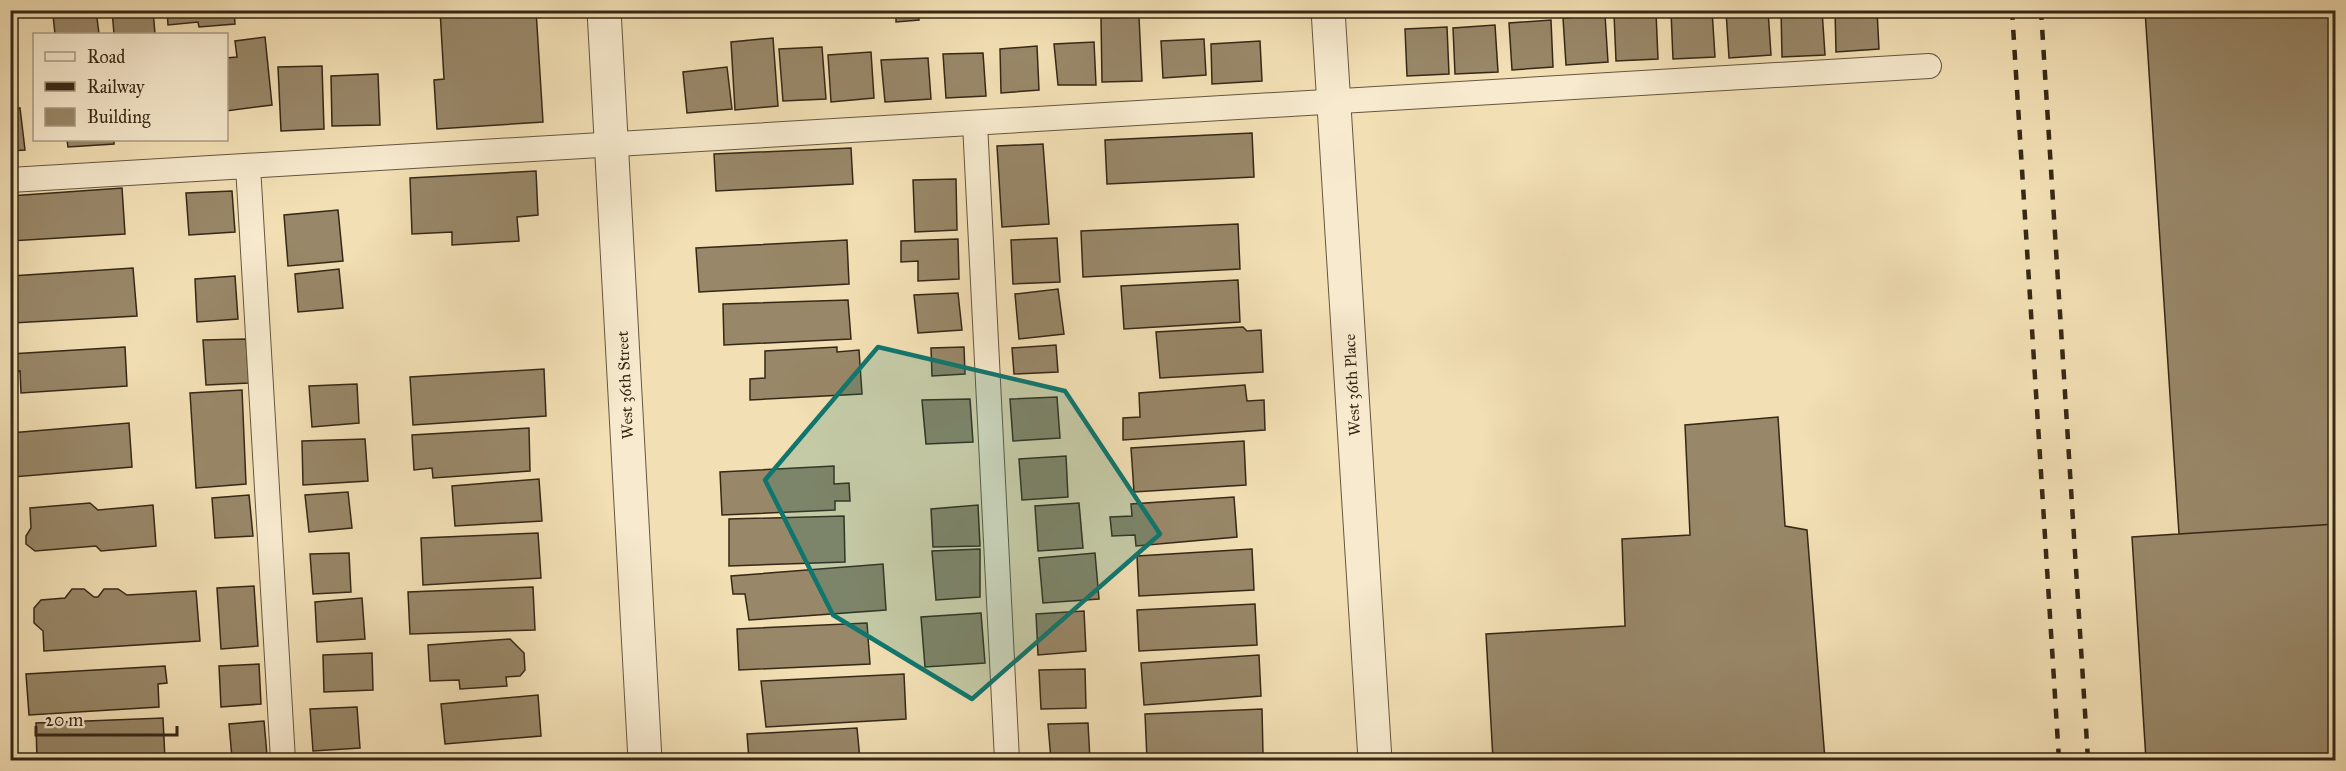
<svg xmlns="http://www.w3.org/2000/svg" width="2346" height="771" font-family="'IM FELL Great Primer',serif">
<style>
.building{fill:#988768;stroke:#362816;stroke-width:1.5}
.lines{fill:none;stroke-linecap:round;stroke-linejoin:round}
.lane-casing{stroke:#65563e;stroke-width:26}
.street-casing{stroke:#65563e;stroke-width:35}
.lane{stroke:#f7eace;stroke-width:24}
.street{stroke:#f7eace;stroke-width:33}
.rail{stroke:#362816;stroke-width:4.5;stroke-dasharray:10 10;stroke-linecap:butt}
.marked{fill:#0f766e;fill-opacity:0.2;stroke:#0f766e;stroke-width:4.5;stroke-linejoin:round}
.labels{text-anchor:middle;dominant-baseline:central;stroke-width:6;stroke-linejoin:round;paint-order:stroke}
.street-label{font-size:16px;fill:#362816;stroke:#f7eace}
</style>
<rect width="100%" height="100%" fill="#f2dfb4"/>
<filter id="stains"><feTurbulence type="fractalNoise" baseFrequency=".00333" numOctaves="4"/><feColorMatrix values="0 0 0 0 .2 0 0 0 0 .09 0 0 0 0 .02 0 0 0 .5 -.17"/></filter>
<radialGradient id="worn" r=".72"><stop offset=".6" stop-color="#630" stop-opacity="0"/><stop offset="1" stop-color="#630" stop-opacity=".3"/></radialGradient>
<path class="building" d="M58,10H96L99,34H55L53,15Z
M112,10H153L155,34H114Z
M167,10H234L235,24L199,27L198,22L168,25Z
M440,10H536L543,122L437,129L434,80L444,79Z
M878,10H918L919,20L896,22V14H878Z
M1712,10L1715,57L1673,59L1671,12Z
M1768,10L1771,55L1729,58L1726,11Z
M1781,10H1822L1825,55L1782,57Z
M1835,10H1877L1879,49L1836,52Z
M2145,10H2336V524L2179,534Z
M1656,12L1658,59L1616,61L1614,14Z
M1605,15L1608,62L1566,65L1563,18Z
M1139,17L1142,81L1102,82L1101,18Z
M1551,20L1553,67L1512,70L1509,23Z
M1495,25L1498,72L1455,74L1453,28Z
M1447,27L1449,74L1407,76L1405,29Z
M265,37L272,105L226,111V58L237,57L235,41Z
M773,38L778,106L735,110L731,42Z
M1204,39L1206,75L1163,78L1161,41Z
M1260,41L1262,81L1212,84L1211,44Z
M1094,42L1096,85H1058L1054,44Z
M1037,46L1039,90L1001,93L1000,49Z
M822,47L826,99L783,101L779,49Z
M871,52L874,98L831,102L828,55Z
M983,53L986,96L946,98L943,54Z
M928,58L931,99L885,102L881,60Z
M322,66L324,129L281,131L278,67Z
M727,67L732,109L687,113L683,72Z
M378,74L380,125L332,126L331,76Z
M10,108H20L25,150L10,151Z
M1252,133L1254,177L1107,184L1105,140Z
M67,140H114V144L68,147Z
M1043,144L1049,224L1002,227L997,146Z
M851,148L853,184L716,191L714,154Z
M536,171L538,215L517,217L519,241L452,245V232L412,234L410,178Z
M956,179L957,230L915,232L913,180Z
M122,188L125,234L10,241V196Z
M232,191L235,232L189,235L186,193Z
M338,210L343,261L288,266L284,215Z
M1238,224L1240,269L1083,277L1081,231Z
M1057,238L1060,282L1013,284L1011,240Z
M958,239L959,279L918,281V261L901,262V241Z
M847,240L849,284L699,292L696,248Z
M133,268L137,316L13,323L11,276Z
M339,269L343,308L298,312L295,274Z
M235,276L238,319L197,322L195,279Z
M1238,280L1240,322L1124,329L1121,286Z
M1058,289L1064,334L1019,339L1015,294Z
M958,293L962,330L918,333L914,295Z
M848,300L851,339L724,345L723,304Z
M1243,327L1247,331L1261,330L1263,372L1160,378L1156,332Z
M246,339L249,383L206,385L203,340Z
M1056,345L1058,372L1014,374L1012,348Z
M125,347L127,386L21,393L20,371L10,373V354Z
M837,347V352L859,350L862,394L750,400V379L765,378V351Z
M964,347L965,374L932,376L931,348Z
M544,369L546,416L413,425L410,377Z
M357,384L359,423L312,427L309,386Z
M1245,385L1247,401L1264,400L1265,430L1123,440V418L1140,417L1139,393Z
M242,390L246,484L196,488L190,393Z
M1057,397L1060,438L1013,441L1010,399Z
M970,399L973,442L926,444L922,400Z
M1778,417L1785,526L1807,530L1825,760H1493L1486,634L1625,626L1622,539L1690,535L1685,425Z
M129,423L132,467L13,477L10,433Z
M529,428L530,471L433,478L432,468L414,470L412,435Z
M365,439L368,481L303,485L302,441Z
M1244,441L1246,485L1134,492L1131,448Z
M1066,456L1068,497L1022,500L1019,459Z
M834,466V484L849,483L850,501H835V510L722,515L720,472Z
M539,479L542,521L455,526L452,486Z
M348,492L352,528L309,532L305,495Z
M249,495L253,536L215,538L212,498Z
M1234,497L1237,537L1136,546L1135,535L1112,536L1110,517L1132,516L1131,504Z
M90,503L98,510L153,505L156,546L101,551L96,546L35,551L26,544V536L31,528L30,508Z
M1079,503L1083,548L1038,551L1035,506Z
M978,505L980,546L933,547L931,509Z
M844,516L845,562L729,566V519Z
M2336,524V760H2146L2132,537Z
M538,533L541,578L423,585L421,538Z
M980,549V597L936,600L932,551Z
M1252,549L1254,590L1139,596L1137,556Z
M349,553L351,592L313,594L310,554Z
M1095,553L1099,599L1043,603L1039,558Z
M883,564L886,610L749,620L745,594H733L731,576Z
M254,586L258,646L221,649L217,588Z
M533,587L535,630L410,634L408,592Z
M72,589H84L94,597H98L104,589H118L127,595L196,591L200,641L44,651L43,631L34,623V608L41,600L65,598Z
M362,598L365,639L317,642L315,602Z
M1255,604L1257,645L1139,651L1137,610Z
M1084,611L1086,651L1038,655L1036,614Z
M981,613L985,663L925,667L921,617Z
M867,623L870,664L739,670L737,629Z
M510,639L524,653L525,670L520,676L506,677L507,686L460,689L459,680L430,681L428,645Z
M372,653L373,690L324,692L323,655Z
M1259,655L1261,696L1144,705L1141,663Z
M259,664L261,704L221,707L219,666Z
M165,666L167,683L158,684L159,707L29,715L26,674Z
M1085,669L1086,708L1041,709L1039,670Z
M904,674L906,719L766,727L761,681Z
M538,695L541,736L445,744L441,704Z
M357,707L360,748L313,751L310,709Z
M1262,709L1263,754L1147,760L1145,714Z
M163,718L165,760H37L36,723Z
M264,721L267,755L232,758L229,724Z
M1088,723L1090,760H1051L1048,724Z
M857,728L860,760H749L747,734Z
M398,755V760H319V759Z"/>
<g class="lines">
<g class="lane-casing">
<path id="lane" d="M975,123L1007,760
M248,166L283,760
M10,180L1929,66"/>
</g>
<g class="street-casing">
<path id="street" d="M604,10L645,760
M1328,10L1375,760"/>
</g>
<use href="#lane" class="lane"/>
<use href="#street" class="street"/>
<path class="rail" d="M2012,10L2059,760
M2041,10L2088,760"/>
</g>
<path class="marked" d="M878,347L1065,391L1160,534L972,699L833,615L765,480Z"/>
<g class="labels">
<g class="street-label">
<text transform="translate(625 385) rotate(-93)">West 36th Street</text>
<text transform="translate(1352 385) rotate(-93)">West 36th Place</text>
</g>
</g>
<rect width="2346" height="771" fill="none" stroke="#f2dfb4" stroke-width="36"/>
<rect x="12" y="12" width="2322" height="747" fill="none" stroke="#362816" stroke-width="3"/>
<rect x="18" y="18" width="2310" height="735" fill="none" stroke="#362816" stroke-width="1.5"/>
<rect x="33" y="33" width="195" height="108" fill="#f7eace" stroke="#aa9c84" stroke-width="1.5"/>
<rect x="45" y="52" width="30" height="9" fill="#f7eace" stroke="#aa9c84" stroke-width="1.5"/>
<text x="87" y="63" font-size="18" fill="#362816">Road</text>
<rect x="45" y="82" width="30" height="9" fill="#362816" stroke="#aa9c84" stroke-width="1.5"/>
<text x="87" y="93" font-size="18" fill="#362816">Railway</text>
<rect x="45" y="108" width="30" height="18" fill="#988768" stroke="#aa9c84" stroke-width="1.5"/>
<text x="87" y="123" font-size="18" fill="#362816">Building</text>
<path d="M36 726v9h141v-9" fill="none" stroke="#362816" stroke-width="3"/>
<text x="45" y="726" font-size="18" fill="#362816" stroke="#f7eace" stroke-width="4.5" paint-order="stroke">20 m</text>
<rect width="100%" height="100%" filter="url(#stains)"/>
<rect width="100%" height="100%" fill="url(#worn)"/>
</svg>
